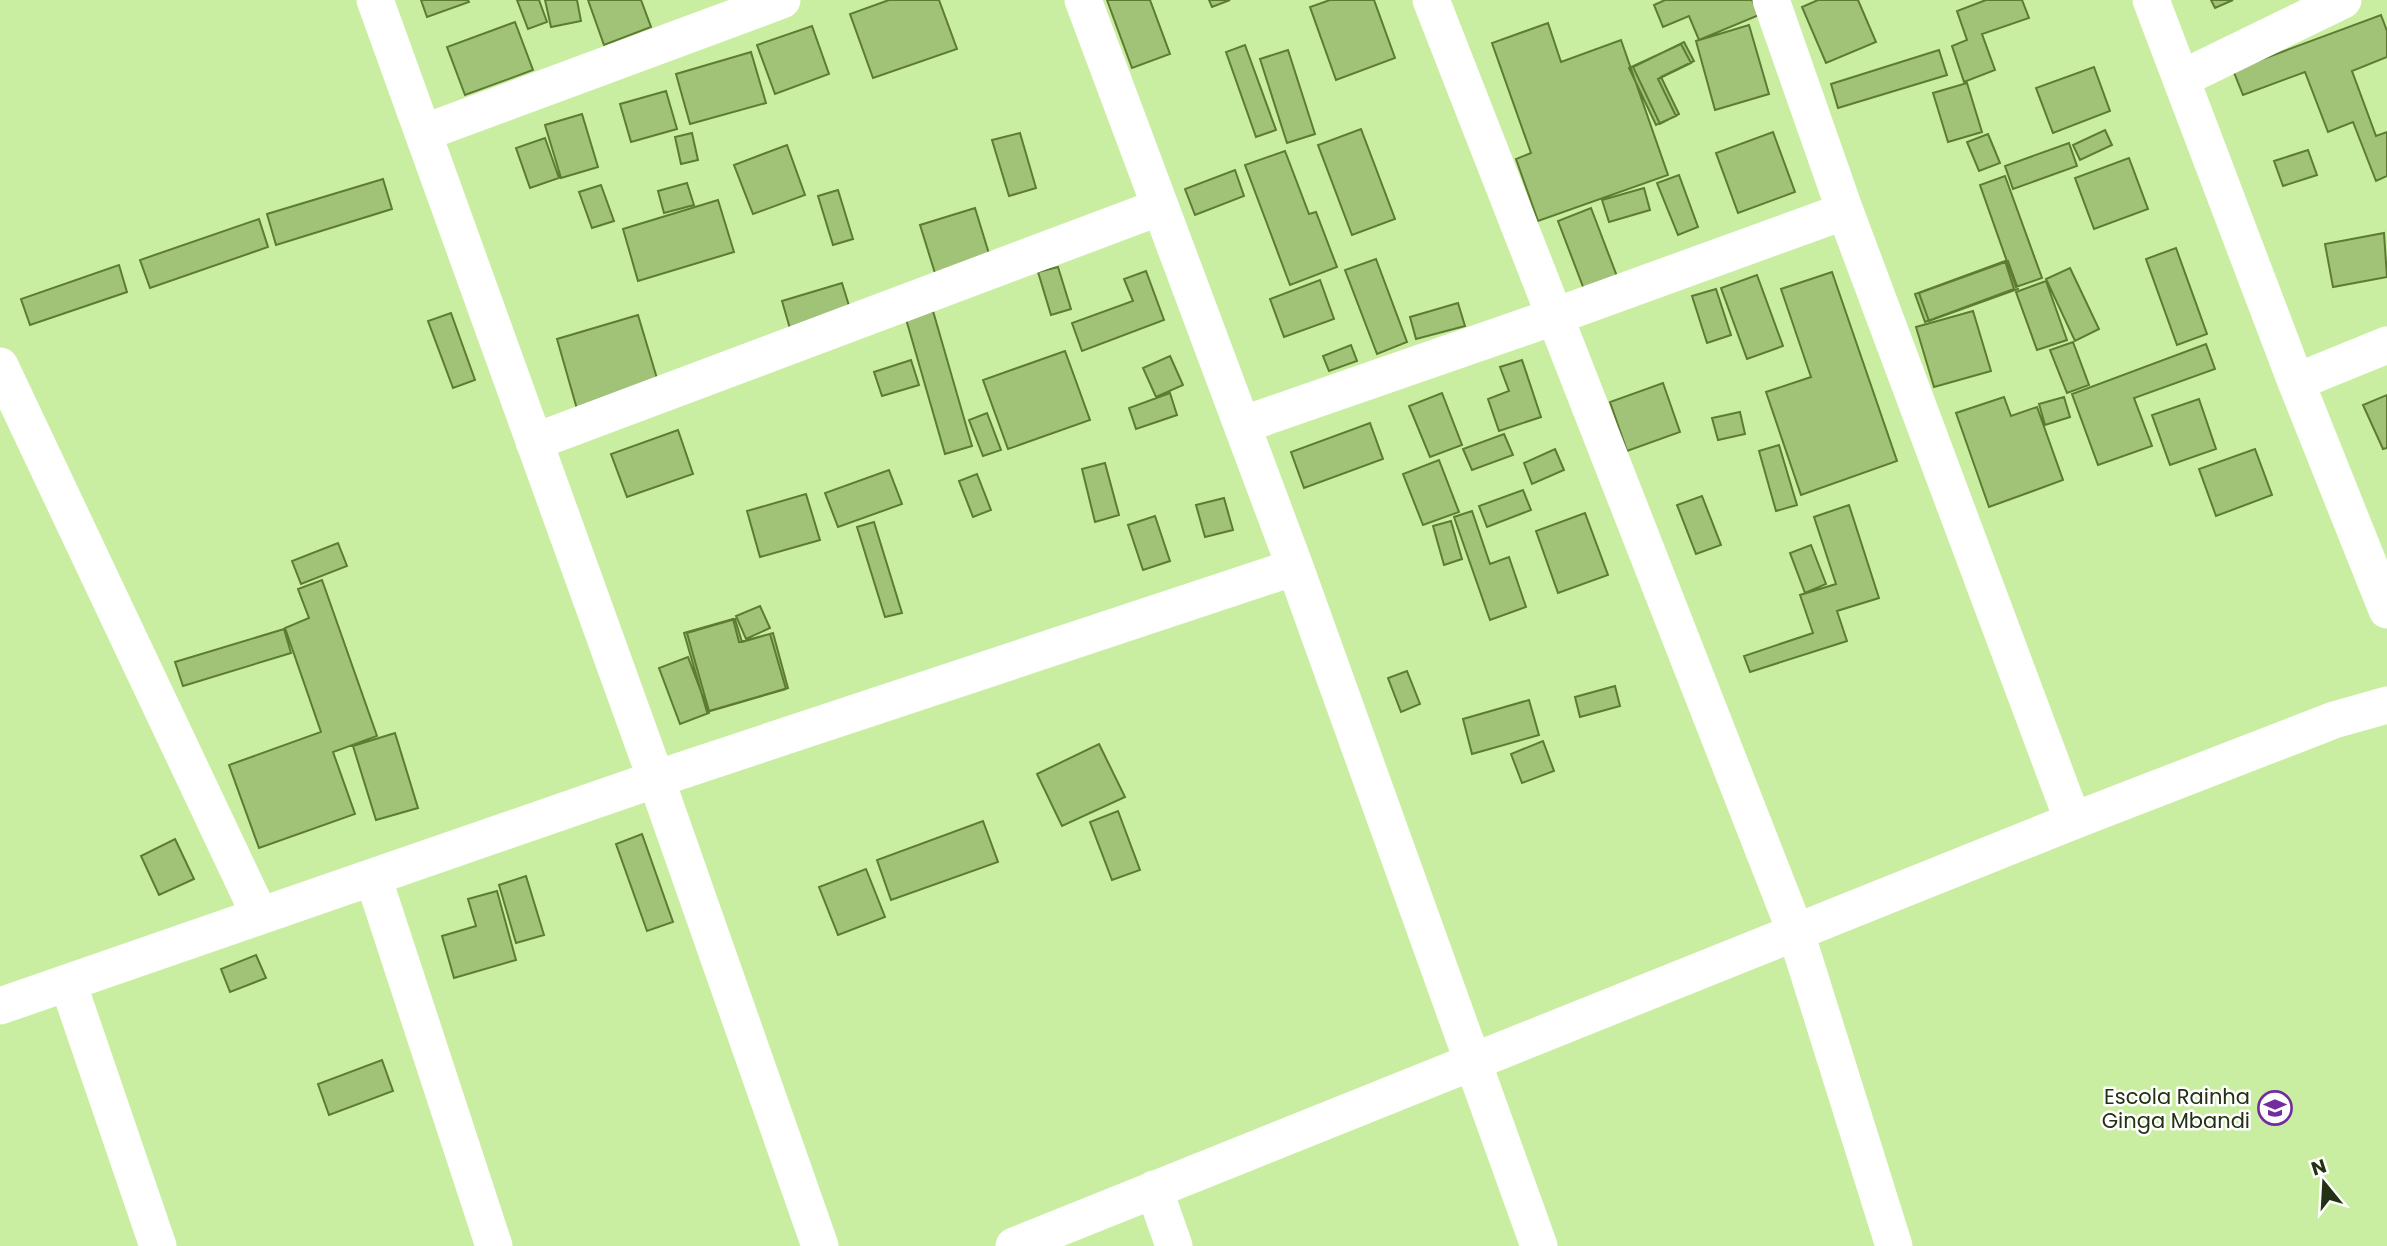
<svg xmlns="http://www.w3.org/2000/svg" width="2387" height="1246" font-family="Poppins,sans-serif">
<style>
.building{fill:#a0c377;stroke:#5d7c32;stroke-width:2}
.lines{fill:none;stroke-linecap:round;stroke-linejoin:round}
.street{stroke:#fff;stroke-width:37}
.labels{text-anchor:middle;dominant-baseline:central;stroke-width:5;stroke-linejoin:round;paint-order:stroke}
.poi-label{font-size:21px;fill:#243112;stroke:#fff;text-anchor:end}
</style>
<rect width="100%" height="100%" fill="#caeea1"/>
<path class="building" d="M421,0H468L469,2L427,17Z
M421,0H468L469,2L427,17Z
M517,0H539L547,22L528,29Z
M517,0H539L547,22L528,29Z
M545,0H577L581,21L551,27Z
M545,0H577L581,21L551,27Z
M588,0H641L651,27L604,45Z
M588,0H641L651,27L604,45Z
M889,0H939L957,49L873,78L850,14Z
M889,0H939L957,49L873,78L850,14Z
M1107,0H1150L1170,54L1132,68Z
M1107,0H1150L1170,54L1132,68Z
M1209,0H1230L1212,7Z
M1209,0H1230L1212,7Z
M1330,0H1374L1395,58L1336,80L1310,7Z
M1330,0H1374L1395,58L1336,80L1310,7Z
M1665,0H1752L1759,15L1699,40L1689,16L1663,27L1654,5Z
M1665,0H1752L1759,15L1699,40L1689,16L1663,27L1654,5Z
M1818,0H1858L1876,42L1826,63L1802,7Z
M1818,0H1858L1876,42L1826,63L1802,7Z
M1986,0H2022L2029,18L1982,34L1995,70L1964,82L1952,46L1967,40L1957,11Z
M1986,0H2022L2029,18L1982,34L1995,70L1964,82L1952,46L1967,40L1957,11Z
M2211,0H2233L2215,8Z
M2211,0H2233L2215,8Z
M2381,15L2387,31V57L2352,71L2376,136L2387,132V176L2376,181L2353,122L2328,132L2305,72L2243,95L2233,70Z
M2381,15L2387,31V57L2352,71L2376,136L2387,132V176L2376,181L2353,122L2328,132L2305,72L2243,95L2233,70Z
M515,22L533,70L465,95L447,47Z
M515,22L533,70L465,95L447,47Z
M1548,23L1561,62L1621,40L1668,175L1538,221L1516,159L1531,153L1492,43Z
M1548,23L1561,62L1621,40L1668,175L1538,221L1516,159L1531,153L1492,43Z
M1749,25L1769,94L1715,110L1696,41Z
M1749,25L1769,94L1715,110L1696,41Z
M812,26L829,74L775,94L757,45Z
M812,26L829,74L775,94L757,45Z
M1684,42L1694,61L1661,77L1679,114L1660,124L1633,67Z
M1681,44L1691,63L1658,79L1676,116L1656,125L1629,68Z
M1245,45L1276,130L1256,137L1226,52Z
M1245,45L1276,130L1256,137L1226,52Z
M1288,50L1315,134L1287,143L1260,59Z
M1288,50L1315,134L1287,143L1260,59Z
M1939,50L1947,75L1838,108L1831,84Z
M1939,50L1947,75L1838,108L1831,84Z
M751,52L766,103L690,124L676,74Z
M751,52L766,103L690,124L676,74Z
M2094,67L2110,111L2053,133L2036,88Z
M2094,67L2110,111L2053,133L2036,88Z
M1967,83L1982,132L1948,142L1933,93Z
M1967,83L1982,132L1948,142L1933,93Z
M666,91L677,129L631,142L620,104Z
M666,91L677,129L631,142L620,104Z
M582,114L598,167L561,178L545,125Z
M582,114L598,167L561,178L545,125Z
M1361,129L1395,219L1352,235L1318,145Z
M1361,129L1395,219L1352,235L1318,145Z
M2105,130L2112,145L2080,160L2073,145Z
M2105,130L2112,145L2080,160L2073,145Z
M1773,132L1795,192L1738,213L1716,153Z
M1773,132L1795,192L1738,213L1716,153Z
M692,133L698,160L681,164L675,137Z
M692,133L698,160L681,164L675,137Z
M1020,133L1036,188L1009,196L992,140Z
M1020,133L1036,188L1009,196L992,140Z
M1988,134L2000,163L1979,171L1967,142Z
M1988,134L2000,163L1979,171L1967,142Z
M545,138L559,178L530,188L516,148Z
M545,138L559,178L530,188L516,148Z
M2069,143L2077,166L2013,189L2005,166Z
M2069,143L2077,166L2013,189L2005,166Z
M787,145L805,195L753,214L734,165Z
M787,145L805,195L753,214L734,165Z
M2308,150L2317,175L2283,186L2274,161Z
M2308,150L2317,175L2283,186L2274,161Z
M1285,151L1309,214L1316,212L1337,267L1290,285L1245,165Z
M1285,151L1309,214L1316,212L1337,267L1290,285L1245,165Z
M2129,158L2148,209L2094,229L2075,178Z
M2129,158L2148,209L2094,229L2075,178Z
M1235,170L1244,196L1195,215L1185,189Z
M1235,170L1244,196L1195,215L1185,189Z
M1679,175L1698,227L1678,235L1657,183Z
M1679,175L1698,227L1678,235L1657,183Z
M2005,176L2042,278L2016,287L1980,185Z
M2005,176L2042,278L2016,287L1980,185Z
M383,179L392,209L276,245L267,214Z
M383,179L392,209L276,245L267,214Z
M687,183L694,205L664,213L658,191Z
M687,183L694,205L664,213L658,191Z
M601,185L614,221L592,228L579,192Z
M601,185L614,221L592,228L579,192Z
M1644,188L1650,210L1609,222L1602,200Z
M1644,188L1650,210L1609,222L1602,200Z
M838,190L853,239L833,245L818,196Z
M838,190L853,239L833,245L818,196Z
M718,200L734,252L638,281L623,229Z
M718,200L734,252L638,281L623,229Z
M975,208L994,270L939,286L920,225Z
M975,208L994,270L939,286L920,225Z
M1591,208L1618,279L1585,292L1558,221Z
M1591,208L1618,279L1585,292L1558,221Z
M259,219L268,247L150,288L140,260Z
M259,219L268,247L150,288L140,260Z
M2384,233L2387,277L2333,287L2325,244Z
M2384,233L2387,277L2333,287L2325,244Z
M2176,248L2207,334L2177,345L2146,259Z
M2176,248L2207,334L2177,345L2146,259Z
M1376,259L1407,342L1377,354L1345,270Z
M1376,259L1407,342L1377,354L1345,270Z
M2005,261L2014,289L1925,322L1915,294Z
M2008,261L2018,289L1929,321L1919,293Z
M119,265L127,292L30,325L21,299Z
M119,265L127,292L30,325L21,299Z
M1058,267L1071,309L1051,315L1038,272Z
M1058,267L1071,309L1051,315L1038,272Z
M2070,268L2099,329L2075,341L2046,279Z
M2070,268L2099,329L2075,341L2046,279Z
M1146,271L1164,320L1082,351L1072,323L1133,301L1124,279Z
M1146,271L1164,320L1082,351L1072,323L1133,301L1124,279Z
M1832,272L1897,461L1801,495L1766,392L1811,377L1781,289Z
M1832,272L1897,461L1801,495L1766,392L1811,377L1781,289Z
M1757,275L1783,346L1747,359L1721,288Z
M1757,275L1783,346L1747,359L1721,288Z
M1320,280L1334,319L1284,337L1270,299Z
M1320,280L1334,319L1284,337L1270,299Z
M2046,281L2067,340L2037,350L2016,292Z
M2046,281L2067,340L2037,350L2016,292Z
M842,283L854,322L793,339L782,301Z
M842,283L854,322L793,339L782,301Z
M1716,289L1731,335L1707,343L1692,296Z
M1716,289L1731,335L1707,343L1692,296Z
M1458,303L1465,326L1416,339L1410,317Z
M1458,303L1465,326L1416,339L1410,317Z
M933,311L972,446L945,454L906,319Z
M933,311L972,446L945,454L906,319Z
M1973,311L1991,371L1934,387L1916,327Z
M1973,311L1991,371L1934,387L1916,327Z
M451,313L475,380L453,388L428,321Z
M451,313L475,380L453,388L428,321Z
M638,315L659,385L577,409L557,339Z
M638,315L659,385L577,409L557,339Z
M2073,342L2089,385L2067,393L2050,350Z
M2073,342L2089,385L2067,393L2050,350Z
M2206,344L2215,369L2134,398L2152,446L2098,465L2072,394Z
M2206,344L2215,369L2134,398L2152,446L2098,465L2072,394Z
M1351,345L1357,361L1329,371L1323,356Z
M1351,345L1357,361L1329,371L1323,356Z
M1065,351L1090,420L1008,449L983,380Z
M1065,351L1090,420L1008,449L983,380Z
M1170,356L1183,385L1156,397L1143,368Z
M1170,356L1183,385L1156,397L1143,368Z
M911,360L919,385L882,396L874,372Z
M911,360L919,385L882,396L874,372Z
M1522,360L1541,417L1499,431L1488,399L1509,391L1500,367Z
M1522,360L1541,417L1499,431L1488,399L1509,391L1500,367Z
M1663,383L1680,432L1627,451L1610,402Z
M1663,383L1680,432L1627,451L1610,402Z
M1170,393L1177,415L1136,429L1129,408Z
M1170,393L1177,415L1136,429L1129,408Z
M1442,393L1462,445L1430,457L1409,406Z
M1442,393L1462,445L1430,457L1409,406Z
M2387,395V448L2383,449L2363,405Z
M2387,395V448L2383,449L2363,405Z
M2004,397L2011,416L2037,407L2063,480L1989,507L1956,413Z
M2004,397L2011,416L2037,407L2063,480L1989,507L1956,413Z
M2064,397L2070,417L2045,425L2039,404Z
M2064,397L2070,417L2045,425L2039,404Z
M2199,399L2216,449L2170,465L2152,415Z
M2199,399L2216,449L2170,465L2152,415Z
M1740,412L1745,434L1718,440L1712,418Z
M1740,412L1745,434L1718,440L1712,418Z
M987,413L1001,450L983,456L969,420Z
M987,413L1001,450L983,456L969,420Z
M1370,423L1383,459L1304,488L1291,452Z
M1370,423L1383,459L1304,488L1291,452Z
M678,430L693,474L627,497L611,454Z
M678,430L693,474L627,497L611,454Z
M1504,434L1513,455L1472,470L1463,449Z
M1504,434L1513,455L1472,470L1463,449Z
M1779,445L1797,505L1776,511L1759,451Z
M1779,445L1797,505L1776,511L1759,451Z
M1555,449L1564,470L1532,484L1524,463Z
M1555,449L1564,470L1532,484L1524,463Z
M2255,449L2272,495L2216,516L2199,469Z
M2255,449L2272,495L2216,516L2199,469Z
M1439,460L1459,512L1423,525L1403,474Z
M1439,460L1459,512L1423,525L1403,474Z
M1105,463L1119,515L1095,522L1082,469Z
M1105,463L1119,515L1095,522L1082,469Z
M889,470L902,504L838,527L825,493Z
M889,470L902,504L838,527L825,493Z
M977,474L991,510L973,517L959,481Z
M977,474L991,510L973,517L959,481Z
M1523,490L1531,510L1487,527L1479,506Z
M1523,490L1531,510L1487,527L1479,506Z
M806,494L820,540L760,557L747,511Z
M806,494L820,540L760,557L747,511Z
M1702,496L1721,545L1696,554L1677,505Z
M1702,496L1721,545L1696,554L1677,505Z
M1224,498L1233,530L1205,537L1196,505Z
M1224,498L1233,530L1205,537L1196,505Z
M1849,505L1879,598L1837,611L1847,641L1750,672L1744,656L1813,633L1800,595L1836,584L1814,517Z
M1849,505L1879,598L1837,611L1847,641L1750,672L1744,656L1813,633L1800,595L1836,584L1814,517Z
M1472,511L1490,564L1509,557L1526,607L1490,620L1454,517Z
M1472,511L1490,564L1509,557L1526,607L1490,620L1454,517Z
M1585,513L1608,575L1558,593L1536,531Z
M1585,513L1608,575L1558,593L1536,531Z
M1155,516L1170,561L1143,570L1128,525Z
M1155,516L1170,561L1143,570L1128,525Z
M1451,521L1462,559L1444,565L1433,526Z
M1451,521L1462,559L1444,565L1433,526Z
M874,522L902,613L885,617L857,527Z
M874,522L902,613L885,617L857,527Z
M338,543L347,566L301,584L292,561Z
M338,543L347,566L301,584L292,561Z
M1811,545L1826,584L1805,593L1790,553Z
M1811,545L1826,584L1805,593L1790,553Z
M322,580L377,736L333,752L355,814L259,848L229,765L321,732L285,628L309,618L298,589Z
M322,580L377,736L333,752L355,814L259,848L229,765L321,732L285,628L309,618L298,589Z
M760,606L770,628L746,639L736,616Z
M760,606L770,628L746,639L736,616Z
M733,619L739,642L770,634L786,689L707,712L684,633Z
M735,619L742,642L773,633L788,688L709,711L687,633Z
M284,629L291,653L183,686L175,662Z
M284,629L291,653L183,686L175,662Z
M688,657L709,713L680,724L659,668Z
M688,657L709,713L680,724L659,668Z
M1407,671L1420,704L1401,712L1388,678Z
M1407,671L1420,704L1401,712L1388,678Z
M1615,686L1620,706L1580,717L1575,697Z
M1615,686L1620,706L1580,717L1575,697Z
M1529,700L1539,735L1472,754L1463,719Z
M1529,700L1539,735L1472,754L1463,719Z
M395,733L418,808L376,820L353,746Z
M395,733L418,808L376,820L353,746Z
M1543,741L1554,771L1522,783L1511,754Z
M1543,741L1554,771L1522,783L1511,754Z
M1099,744L1125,797L1062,826L1037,774Z
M1099,744L1125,797L1062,826L1037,774Z
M1118,811L1140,870L1112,880L1090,822Z
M1118,811L1140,870L1112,880L1090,822Z
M983,821L998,862L891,900L877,860Z
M983,821L998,862L891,900L877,860Z
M642,834L673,922L647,931L616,844Z
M642,834L673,922L647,931L616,844Z
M175,839L194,879L159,895L141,856Z
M175,839L194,879L159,895L141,856Z
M866,869L885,917L838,935L819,887Z
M866,869L885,917L838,935L819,887Z
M526,876L544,935L516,943L499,885Z
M526,876L544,935L516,943L499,885Z
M497,891L516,960L454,978L442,936L476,926L468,899Z
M497,891L516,960L454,978L442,936L476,926L468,899Z
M256,955L266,978L230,992L221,969Z
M256,955L266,978L230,992L221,969Z
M382,1060L393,1091L329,1115L318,1084Z
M382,1060L393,1091L329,1115L318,1084Z"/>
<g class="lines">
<path class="street" d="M375,0L656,779L820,1246
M1083,0L1295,567L1539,1246
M1431,0L1796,933L1894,1246
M1771,0L1845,211L2073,821
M2151,0L2296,382L2387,610
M2183,78L2343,0
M423,133L782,0
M0,366L260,916
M2296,382L2387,345
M1242,425L1553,317L1845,211
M534,442L1160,207
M373,877L494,1246
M68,983L158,1246
M0,1006L656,779L1295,567
M1154,1189L1174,1246
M1014,1246L2073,821L2334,720L2387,705"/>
</g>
<defs>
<g id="school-ring" transform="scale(1.75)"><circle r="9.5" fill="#fff" stroke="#722c9f" stroke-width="1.5"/><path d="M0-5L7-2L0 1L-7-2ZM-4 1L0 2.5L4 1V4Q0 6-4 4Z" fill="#722c9f"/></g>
</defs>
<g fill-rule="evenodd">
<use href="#school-ring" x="2275" y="1108"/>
</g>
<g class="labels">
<g class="poi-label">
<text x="2250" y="1096">Escola Rainha<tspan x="2250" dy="24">Ginga Mbandi</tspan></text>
</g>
</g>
<g transform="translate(2324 1183) rotate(342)" stroke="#ffffff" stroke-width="5" paint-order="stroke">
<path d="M0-5L12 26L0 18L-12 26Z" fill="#243112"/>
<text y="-10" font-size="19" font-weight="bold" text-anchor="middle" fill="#243112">N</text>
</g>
</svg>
